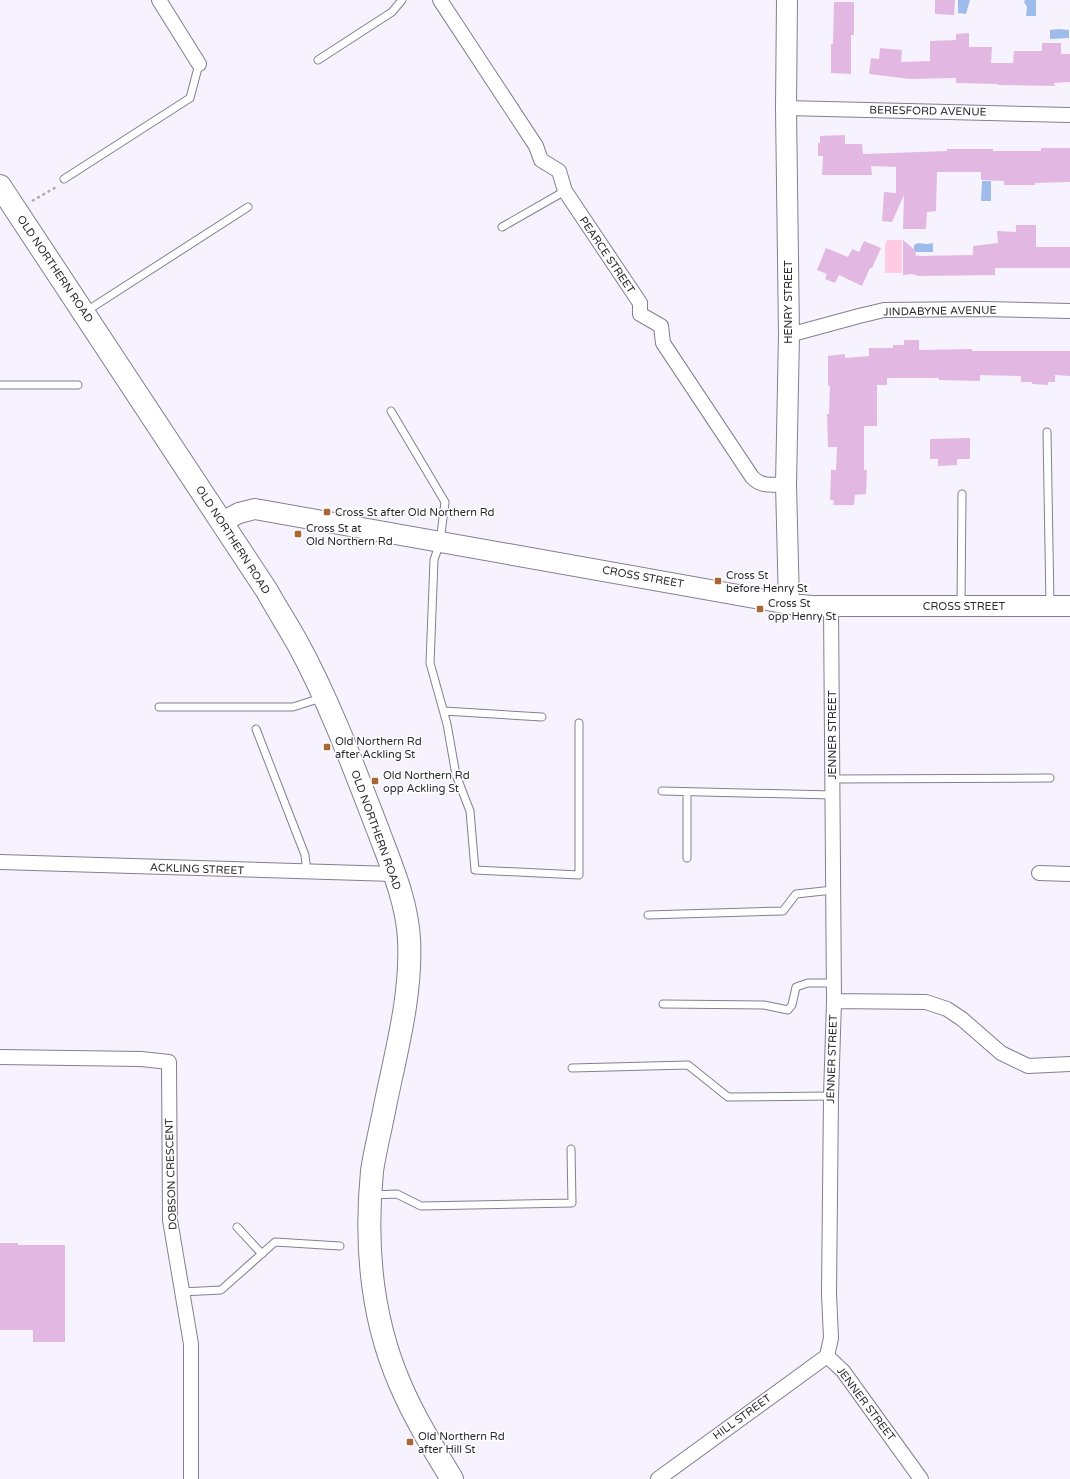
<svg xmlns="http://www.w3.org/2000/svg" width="1070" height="1479" font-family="'Varela Round',sans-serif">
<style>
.green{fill:#fecbe3}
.water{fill:#9ebcea}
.building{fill:#e2b8e2}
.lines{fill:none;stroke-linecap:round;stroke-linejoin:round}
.lane-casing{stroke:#857e8f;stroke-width:9}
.street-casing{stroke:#857e8f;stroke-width:16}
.secondary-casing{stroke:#857e8f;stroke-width:22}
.primary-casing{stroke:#857e8f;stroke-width:24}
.path{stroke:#aba8b1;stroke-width:2.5;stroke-dasharray:3 3;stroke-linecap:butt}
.lane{stroke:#fff;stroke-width:7}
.street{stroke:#fff;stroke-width:14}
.secondary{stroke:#fff;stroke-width:20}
.primary{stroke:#fff;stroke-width:22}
.poi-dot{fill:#aa6735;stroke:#fff;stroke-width:1.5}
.labels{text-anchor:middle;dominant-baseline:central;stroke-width:3;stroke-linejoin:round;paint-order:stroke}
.street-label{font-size:11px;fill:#2c2a31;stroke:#fff}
.poi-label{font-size:11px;fill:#2c2a31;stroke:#fff;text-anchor:start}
</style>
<rect width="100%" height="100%" fill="#f7f3fe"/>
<path class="green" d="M887,240H902V273H885V245Z"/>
<path class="water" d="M958,0H970L966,14L958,13Z
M1025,0H1036V16H1026L1027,7L1024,2Z
M1059,29L1069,30V38L1050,39V30Z
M982,181H991V201H981Z
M918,243L927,244L933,243V252H914V245Z"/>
<path class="building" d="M935,0H955L954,15L935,14Z
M834,2H854V35H851V74L831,73V44H833Z
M969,33V47H992L991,63H1013L1014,51H1042V43H1061V54H1070V82L1054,83L1055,86L998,85V84L956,83V78L910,79L869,74L871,58L879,59L880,48L902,50L901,62L930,61V41L956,40V34Z
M845,135V144H862L863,154L947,151V149H993V151H1041V148H1070V182L1035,183V185H1004V181L981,180V172H937L936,211L927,212L926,229H903L904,195L892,222L882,221L884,192L896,193V167L871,166L872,175H822L823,156H818V143H820V136Z
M1016,225H1036V247H1070V268H995V275L918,276L912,274L903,275V240L915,250L916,256L919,255V256L973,255V246L998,243L997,231L1016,232Z
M864,241L881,248L872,268H870L862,286L839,275L835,283L825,279L827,274L817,270L826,248L848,257L852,249L859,252Z
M904,340H919V350L972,349V351H1070V376L1055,375V382H1048V385L1032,384V382H1021V376L980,375V381L939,380V378H887V385H877V426H864V470H867L866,494L855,495L854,505H833L834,500H830L831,470H836L837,447H828L827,414H829L830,386H828V356L845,354V358L869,356V348H893V345H904Z
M970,438V459H957V465L938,466V459H930V439Z
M0,1243H18V1245H65V1342H33V1330H0Z"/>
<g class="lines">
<g class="lane-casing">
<path id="lane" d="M318,60L392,12L402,0
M64,179L190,98L199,64
M502,227L565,191
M85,312L248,207
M0,385H78
M391,411L445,502L440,542L434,560L430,663L447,724L456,775L470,811L475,870L579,875V723
M1047,432L1050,604
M961,605L962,494
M159,707H293L321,698
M444,711L542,717
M256,729L305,855L307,872
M832,779L1050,778
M662,791L832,795
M687,792V858
M648,915L783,911L796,894L833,890
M663,1004L764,1005L788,1010L792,1005L796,987L808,983H834
M572,1068L688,1065L728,1097L831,1096
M373,1195L397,1194L421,1206L572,1203L571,1149
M237,1227L262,1254
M182,1292L221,1290L275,1242L340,1246"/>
</g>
<g class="street-casing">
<path id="street" d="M159,0L199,64
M440,0L536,146L541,160L559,171L565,191L640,303V314L661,326L663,343L752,477C761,487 773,485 786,484
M786,108L1070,115
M789,335L859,316L884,310L984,309L1070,311
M0,862L394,874
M1039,873L1070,874
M834,1001L926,1002L947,1009L962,1019L1001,1053L1028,1066L1070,1064
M0,1057L141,1059L169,1062L170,1220L191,1344V1479
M827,1356L831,1338L829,1294L831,1096L834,1001L831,606
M827,1356L843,1371L921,1479
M658,1479L827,1356"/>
</g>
<g class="secondary-casing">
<path id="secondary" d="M787,0L786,108L789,335L786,484L789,604
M222,522L239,513L255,509L789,604L812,606H1070"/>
</g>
<g class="primary-casing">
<path id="primary" d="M0,186L267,591C277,609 288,626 298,644C330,703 354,768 378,830C391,865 407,901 409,939C412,995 396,1052 385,1106C381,1128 375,1150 372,1171C365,1243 371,1317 400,1384C414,1417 433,1448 452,1479"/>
</g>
<path class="path" d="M32,201L58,186"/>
<use href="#lane" class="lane"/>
<use href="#street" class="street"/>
<use href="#secondary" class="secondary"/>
<use href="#primary" class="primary"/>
</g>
<g class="poi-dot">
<rect x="323" y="508" width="8" height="8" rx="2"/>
<rect x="294" y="530" width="8" height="8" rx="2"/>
<rect x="714" y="577" width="8" height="8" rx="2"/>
<rect x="756" y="605" width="8" height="8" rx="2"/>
<rect x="323" y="743" width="8" height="8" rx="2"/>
<rect x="371" y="777" width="8" height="8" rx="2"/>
<rect x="406" y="1438" width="8" height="8" rx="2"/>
</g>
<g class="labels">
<g class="street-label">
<text transform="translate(928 111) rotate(1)">BERESFORD AVENUE</text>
<text transform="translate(607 255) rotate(56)">PEARCE STREET</text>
<text transform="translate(55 269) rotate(56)">OLD NORTHERN ROAD</text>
<text transform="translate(788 302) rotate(-90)">HENRY STREET</text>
<text transform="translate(940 311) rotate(-1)">JINDABYNE AVENUE</text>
<text transform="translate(233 540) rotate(57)">OLD NORTHERN ROAD</text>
<text transform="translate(643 577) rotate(10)">CROSS STREET</text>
<text x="964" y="606">CROSS STREET</text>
<text transform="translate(832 735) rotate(-90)">JENNER STREET</text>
<text transform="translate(376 830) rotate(70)">OLD NORTHERN ROAD</text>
<text transform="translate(197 869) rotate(2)">ACKLING STREET</text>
<text transform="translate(832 1059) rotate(-88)">JENNER STREET</text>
<text transform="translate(171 1174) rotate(-92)">DOBSON CRESCENT</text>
<text transform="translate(866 1404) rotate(53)">JENNER STREET</text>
<text transform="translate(742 1417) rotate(-36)">HILL STREET</text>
</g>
<g class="poi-label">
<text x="335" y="512">Cross St after Old Northern Rd</text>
<text x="306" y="528">Cross St at<tspan x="306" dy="13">Old Northern Rd</tspan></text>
<text x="726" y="575">Cross St<tspan x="726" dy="13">before Henry St</tspan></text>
<text x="768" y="603">Cross St<tspan x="768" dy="13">opp Henry St</tspan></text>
<text x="335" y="741">Old Northern Rd<tspan x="335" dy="13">after Ackling St</tspan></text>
<text x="383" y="775">Old Northern Rd<tspan x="383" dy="13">opp Ackling St</tspan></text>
<text x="418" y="1436">Old Northern Rd<tspan x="418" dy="13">after Hill St</tspan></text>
</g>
</g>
</svg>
